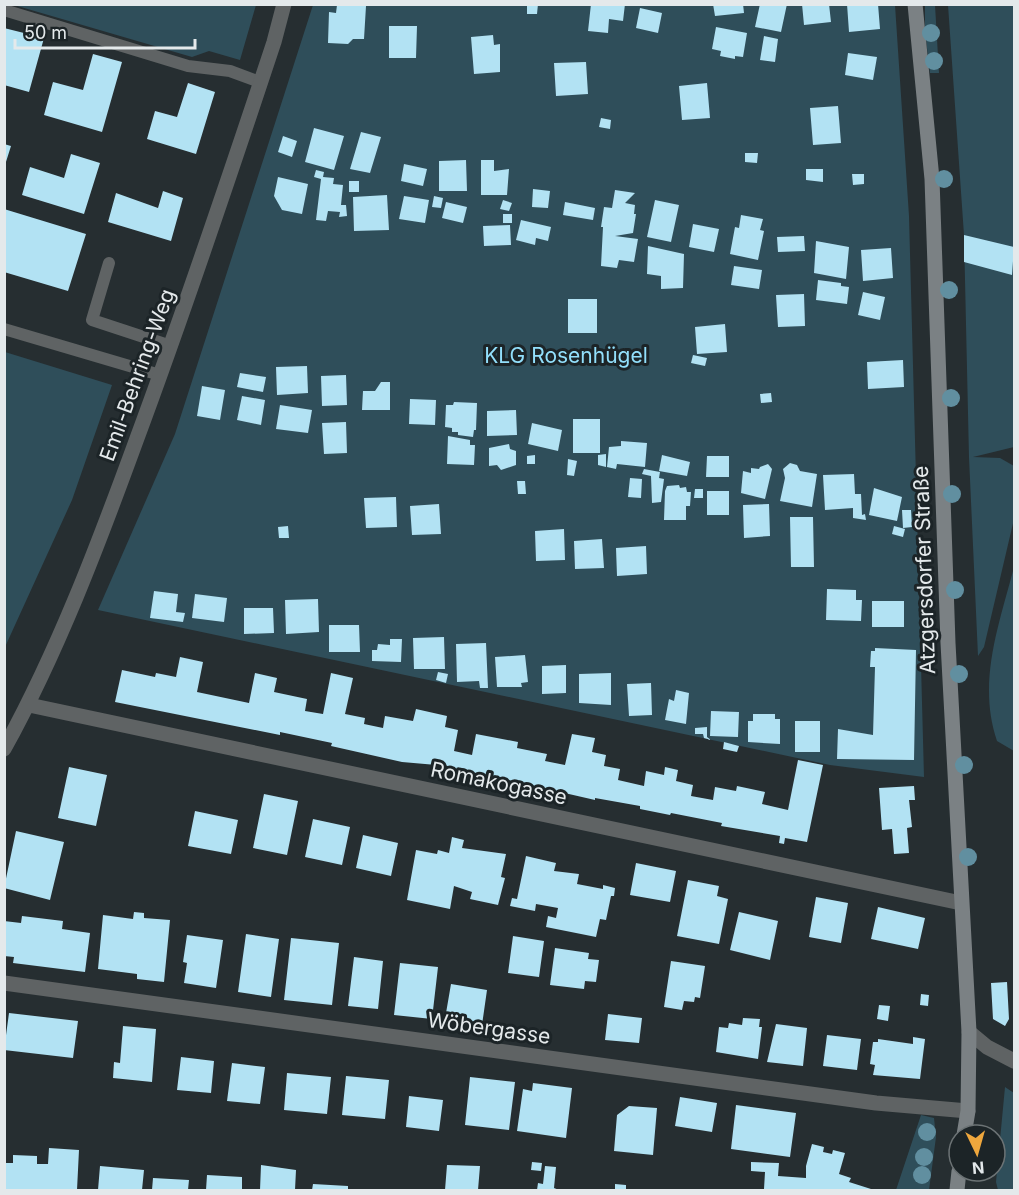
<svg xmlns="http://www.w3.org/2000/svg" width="1019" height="1195" font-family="Inter,sans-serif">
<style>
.green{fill:#2f4e5a}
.building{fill:#b2e2f3}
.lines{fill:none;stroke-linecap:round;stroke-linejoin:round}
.lane{stroke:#5f6364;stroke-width:12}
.street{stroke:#5f6364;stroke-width:15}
.secondary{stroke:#7b8184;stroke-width:15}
.tree{fill:#618fa0}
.labels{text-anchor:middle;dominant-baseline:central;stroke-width:6;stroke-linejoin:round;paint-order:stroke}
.park-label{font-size:21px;fill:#92dffb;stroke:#1c2427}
.street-label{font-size:21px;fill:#e4e9eb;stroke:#1c2427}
</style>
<rect width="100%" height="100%" fill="#262e31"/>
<path class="green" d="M14,5L256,4V5L240,60L209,51L192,57Z
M313,5H895L909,216L924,777L830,765L98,610L175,434Z
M925,5H935L939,73H930L925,31Z
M948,5H1014V447L973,457L1000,458L1014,466V519L984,647L978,656L969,457L964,235Z
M5,352L112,385L72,500L5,647Z
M1014,567V751L997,741C977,682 999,625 1014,567Z
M1005,1087L1014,1093V1190H998L996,1182Z
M921,1115L934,1118L936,1137L929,1190H896Z"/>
<path class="building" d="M527,4H538L537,14H527Z
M591,4H625L623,21L609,19L608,33L588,31Z
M713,4H743L744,13L715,16Z
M760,4H787L781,32L755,27Z
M802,4H829L831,22L804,25Z
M847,4H878L880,29L849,32Z
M337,5L366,6L364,39H353L348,44L328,43L329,12L336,13Z
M640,8L662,13L658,33L636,28Z
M389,26H417L416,58H389Z
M716,27L747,33L743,57L735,56V59L720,56L721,51L712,49Z
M4,28L44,38L29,92L4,85Z
M493,35L494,45L500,44V72L474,74L471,37Z
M764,36L778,39L775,62L760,60Z
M848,53L877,57L873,80L845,75Z
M93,54L122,62L102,132L44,115L53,82L83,90Z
M586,62L588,94L556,96L554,63Z
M188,83L215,92L196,154L147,139L155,111L177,117Z
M707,83L710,118L682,120L679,86Z
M838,106L841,143L813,145L810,108Z
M601,118L611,120L610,129L599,127Z
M314,128L344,136L334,170L305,162Z
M361,132L381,137L370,173L350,169Z
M283,136L297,141L292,157L278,152Z
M4,144L11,146L5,165H4Z
M745,153H758L757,163L745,162Z
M71,154L100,163L84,214L22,195L30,167L64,178Z
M466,160L467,191H439V161Z
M481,160H494V171L509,169L507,195H481Z
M404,164L427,169L423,186L401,181Z
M806,169H823V182L806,180Z
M316,170L324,172L323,177L334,178L333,184L343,185L341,205H346L347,216L339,217L340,212L328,211L326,221L316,220L321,179L314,177Z
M852,174H864V184L853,185Z
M278,177L308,184L302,214L282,210L274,196Z
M349,181H359V192H349Z
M533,189L550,191L548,208L532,207Z
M615,190L635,193L625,203L635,205L634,214H636L633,233L615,236L638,239L634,262L619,260L617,268L601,266L603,227H601L604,207L612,208Z
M163,191L183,198L171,241L108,222L116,193L158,208Z
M387,195L389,230L354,231L353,197Z
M404,196L429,200L425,223L399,219Z
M434,196L443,198L441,208L432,207Z
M503,200L512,203L509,211L500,209Z
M655,200L679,205L671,242L647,237Z
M446,202L467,207L463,223L442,218Z
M565,202L595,208L593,220L563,215Z
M4,209L86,234L68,291L4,272Z
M503,214H512V223H503Z
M741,215L763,219L760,230L764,231L758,260L730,254L735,227L739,228Z
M521,220L551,227L548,241L536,238L535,245L516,240Z
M693,224L719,229L714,252L689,247Z
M510,225L511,245L484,246L483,226Z
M964,235L1014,247L1012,275L964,262Z
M804,236L805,251L778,252L777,237Z
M816,241L849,247L846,279L814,273Z
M648,246L684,254L683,288L661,289V276L647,274Z
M891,248L893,278L863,281L861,250Z
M734,266L762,270L759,289L731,285Z
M818,280L841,283V286L849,287L847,304L816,300Z
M863,292L885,297L880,320L858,315Z
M804,294L805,326L778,327L776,295Z
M568,299H597V333H568Z
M725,324L727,352L697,354L695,327Z
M693,355L707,358L705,366L691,363Z
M903,360L904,387L868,389L867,362Z
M307,366L308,393L277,395L276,367Z
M240,373L266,377L263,392L237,387Z
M346,375L347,405L322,406L321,376Z
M381,382H390V410H362L363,391H375Z
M202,386L225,390L220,420L197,416Z
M771,393L772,402L761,403L760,394Z
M242,396L265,400L261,425L237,420Z
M410,399L436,400L435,425L409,424Z
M454,402L477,403L476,430H474L473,437L458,435V432H452V428L445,427L446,405H453Z
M280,405L312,410L308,433L276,429Z
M516,410L517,435L487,436V411Z
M573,419H600V453H573Z
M346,422L347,453L324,454L322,423Z
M532,423L562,430L558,451L528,444Z
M448,436L470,440V445H475L474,465L447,464Z
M621,441L647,443L645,467L617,464L616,469L607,467L609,447L621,446Z
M509,444L510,449L516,451V465L501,470L497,465L489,466V448Z
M606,454V467L598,465V455Z
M535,455V464H527V456Z
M662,455L690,462L687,476L659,471Z
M707,456H729V477H706Z
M568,459L577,461L574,476L567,475Z
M790,463L797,465L800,471L817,474L812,507L780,501L785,478L783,469Z
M768,464L772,469L765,499L741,493L743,471L751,473V468L759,469L760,467Z
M644,469L660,472L659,478L664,479L661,502L652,503L651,476L642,474Z
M854,474L855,494H861L862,515L865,514L866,520L853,518V508L825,510L823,475Z
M630,478L642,479L641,498L628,497Z
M517,481H525L526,494H518Z
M679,485L680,488L686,487L687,492H691L690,506H686V520H664L665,491L667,486Z
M874,488L902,497L897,521L869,515Z
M695,489H703V498H694Z
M707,491H729V515H707Z
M396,497L397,527L366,528L364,498Z
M439,504L441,534L412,535L410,506Z
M769,504L770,536L744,538L743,505Z
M902,510H911L912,527L903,528Z
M790,517H813L814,567H791Z
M288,526L289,538H279L278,527Z
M894,526L905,529L903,537L892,534Z
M564,529L565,560L536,561L535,531Z
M602,539L604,568L575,569L574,541Z
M646,546L647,574L617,576L616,548Z
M827,589L856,590V600H862L861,621L826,620Z
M154,591L178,594L176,612L185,613L183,622L150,618Z
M195,594L227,598L224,622L192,618Z
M318,599L319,632L286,634L285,600Z
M872,601H904V627H872Z
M244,608H273L274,633L244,634Z
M329,625H359L360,652H329Z
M444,637L445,669H414L413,638Z
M390,639H402L401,662L372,661V650H377L378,644L390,645Z
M486,643L488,688H480L479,681L457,682L456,644Z
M875,648L916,650L914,760L837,759L838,729L873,735L875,667H870L871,651H875Z
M525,655L528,682L521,683L522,687H497L495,657Z
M180,657L203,662L197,692L249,703L255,673L277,678L274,692L307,699L305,711L323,714L331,673L353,678L345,714L365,718L364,724L383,728L385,716L413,721L416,709L447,716L445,727L458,730L454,751L472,755L476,734L518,742L517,748L547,754L545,761L565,765L572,734L595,738L592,752L606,755L604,766L620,769L618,780L644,786L646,771L664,775L665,767L678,770L676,781L693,785L691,796L713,800L715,787L736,791L737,786L765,792L762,804L788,810L798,760L823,765L807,842L785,838L784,844L779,843L780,836L721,826L722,823L671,813L670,815L640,809V806L595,798V800L499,778L498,780L482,777L480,783L465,780L466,773L447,770L448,766L402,762L331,746L332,743L280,732V735L115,702L122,670L155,677L156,673L176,677Z
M566,665V693L542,694V666Z
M438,672L448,674L446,683L436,680Z
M611,673V705L579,703V674Z
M651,683L652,715L629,716L627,684Z
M676,690L689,693L686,724L665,720L669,699L674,701Z
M711,711L739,712L738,737L710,736Z
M753,714H775V719H780V744L748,742V721H753Z
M795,721H820V752H795Z
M707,727V737L711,740L704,738L703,734H695V728Z
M724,742L739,746L737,752L723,749Z
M69,767L107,775L96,826L58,818Z
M914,786L915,800H909L912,827L907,828L909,853L894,854L892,829L882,830L879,788Z
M264,794L298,801L287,855L253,848Z
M195,811L238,820L231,854L188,846Z
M313,819L350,827L342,865L305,857Z
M16,831L64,842L50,900L4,888Z
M363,835L398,843L391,876L356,868Z
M452,837L464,840L462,848L506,854L501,877L505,878L498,905L470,899L472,892L454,886L450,909L407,900L416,850L437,854L438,850L449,853Z
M526,856L556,863L554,871L579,874L577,884L603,889V885L615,888L614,896H611L606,920L600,919L596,937L546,927L548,916L556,918L558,908L536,904L535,911L510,906L512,898L517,899Z
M636,863L676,871L670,902L630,895Z
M688,880L719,886L717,896L728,899L719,944L677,936Z
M816,897L848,903L841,943L809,937Z
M878,907L925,918L918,949L871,939Z
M134,912L144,913V918L170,920L164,982L137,979V974L98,969L103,915L133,919Z
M739,912L778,921L770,960L730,950Z
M22,916L63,921L62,929L90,933L85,972L13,963L14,957L4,956V921L21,923Z
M246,934L279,939L271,997L238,992Z
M187,935L223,940L216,988L184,983L187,963L183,962Z
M513,936L544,941L539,977L508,973Z
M291,938L339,943L332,1005L284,1000Z
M555,948L589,953L588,959L599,960L596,982L585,981L584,989L550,985Z
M354,957L383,961L378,1009L348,1006Z
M671,961L705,966L700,998L695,997L694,1002L684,1001L682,1010L664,1007Z
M400,963L438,967L432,1019L394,1015Z
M1007,982L1009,1019L1005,1026L993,1019L991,983Z
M451,984L487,990L482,1025L445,1019Z
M921,994L929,995L928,1006L920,1005Z
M879,1005L890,1006L888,1021L877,1019Z
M9,1013L78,1021L73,1058L4,1050Z
M608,1014L642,1018L639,1043L605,1040Z
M743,1018L760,1019L759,1027H762L758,1059L716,1052L719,1027L728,1028L729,1023L742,1025Z
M776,1024L807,1028L803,1066L767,1062Z
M123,1026L156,1029L152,1082L113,1078L114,1062L120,1063Z
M827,1035L861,1039L857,1070L823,1066Z
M913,1037L925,1039L920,1079L873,1075L875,1065L870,1064L873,1042H878V1039L913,1044Z
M181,1057L214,1061L211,1093L177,1090Z
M232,1063L265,1067L260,1104L227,1101Z
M287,1073L331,1077L327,1114L284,1110Z
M346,1076L389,1080L385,1119L342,1115Z
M470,1077L515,1082L509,1130L465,1125Z
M533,1083L572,1088L566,1138L517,1131L523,1089L532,1091Z
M409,1096L443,1100L439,1131L406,1127Z
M680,1097L717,1103L712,1132L675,1126Z
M736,1105L796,1113L790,1157L731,1149Z
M629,1106L657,1108L653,1155L614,1151L617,1115Z
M812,1144L824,1147L823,1152L832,1154L833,1150L845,1153L839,1174L851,1178L849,1182L871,1189L870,1190H773L764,1189L765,1172L751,1171V1162L779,1163L778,1176L806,1178V1166Z
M49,1148L79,1150L77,1190H4V1163H13V1155L37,1156V1164H48Z
M532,1162L542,1163L541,1171L531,1170Z
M261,1165L296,1170L295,1190H260Z
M447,1165L480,1166L478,1190H445Z
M100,1166L144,1170L142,1190H98Z
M545,1166L556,1167L554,1188L559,1190H537L538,1183L543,1184Z
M207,1175L242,1177V1190H206Z
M153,1178L189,1180L188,1190H152Z
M313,1184L348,1186V1190H312Z
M615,1184L626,1185V1190H615Z"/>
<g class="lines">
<path class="lane" d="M4,10L188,66L230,71L260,82
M109,263L92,320L171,346
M4,329L160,375"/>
<path class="street" d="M29,705L961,903
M4,749C58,651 98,545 136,441C185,309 230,175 274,42L284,4
M4,983L876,1103L968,1111
M969,1032L987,1047L1014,1061"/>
<path class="secondary" d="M915,4L932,179L948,643L969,1032L968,1111L964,1135
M957,1190L959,1171"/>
</g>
<g class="tree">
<circle cx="931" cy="33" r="9"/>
<circle cx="934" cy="61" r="9"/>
<circle cx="944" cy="179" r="9"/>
<circle cx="949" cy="290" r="9"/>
<circle cx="951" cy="398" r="9"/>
<circle cx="952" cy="494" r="9"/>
<circle cx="955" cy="590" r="9"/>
<circle cx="959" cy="674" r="9"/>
<circle cx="964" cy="765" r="9"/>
<circle cx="968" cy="857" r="9"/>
<circle cx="927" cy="1132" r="9"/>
<circle cx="924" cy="1157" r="9"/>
<circle cx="922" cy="1175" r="9"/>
</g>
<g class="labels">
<g class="park-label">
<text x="566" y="355">KLG Rosenhügel</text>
</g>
<g class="street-label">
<text transform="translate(137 375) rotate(-70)">Emil-Behring-Weg</text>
<text transform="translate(924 570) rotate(-92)">Atzgersdorfer Straße</text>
<text transform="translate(499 783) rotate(12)">Romakogasse</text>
<text transform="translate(489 1028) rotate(8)">Wöbergasse</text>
</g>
</g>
<rect width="1019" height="1195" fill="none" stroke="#e4e9eb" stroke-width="12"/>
<g transform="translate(977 1153) rotate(175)"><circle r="28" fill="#1c2427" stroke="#6c7375" stroke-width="1.5"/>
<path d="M0-4.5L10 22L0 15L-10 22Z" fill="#efa73d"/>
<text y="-9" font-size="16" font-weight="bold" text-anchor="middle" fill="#e4e9eb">N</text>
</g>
<path d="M15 39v9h180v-9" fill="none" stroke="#e4e9eb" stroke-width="3"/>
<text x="24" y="39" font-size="18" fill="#e4e9eb" stroke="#1c2427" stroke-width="4.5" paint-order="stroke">50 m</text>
</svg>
